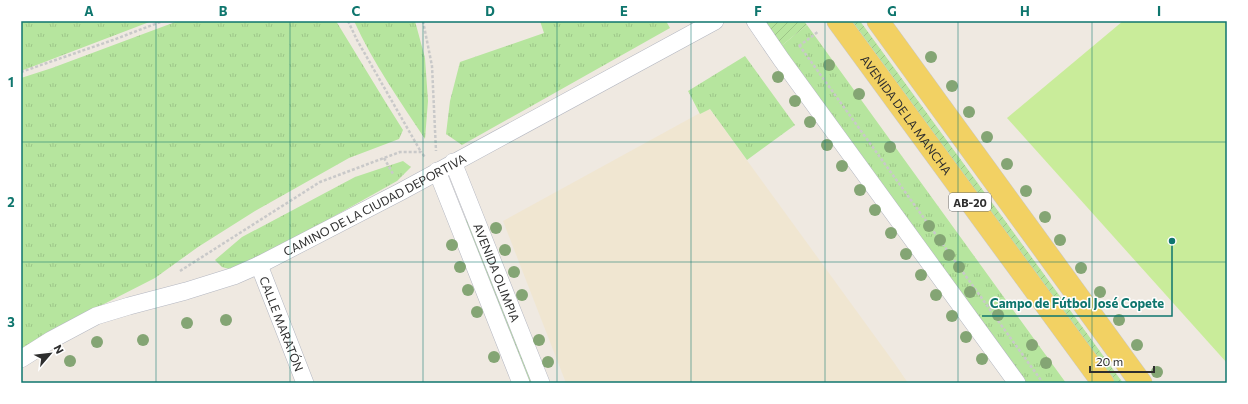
<svg xmlns="http://www.w3.org/2000/svg" width="1248" height="404" font-family="Commissioner,sans-serif">
<style>
.education{fill:#f0e6d1}
.grass{fill:url(#grass-tufts)}
.garden{fill:url(#garden-furrows)}
.pitch{fill:#c9ec9a}
.lines{fill:none;stroke-linecap:round;stroke-linejoin:round}
.minor-casing{stroke:#b4b7c1;stroke-width:18}
.primary-casing{stroke:#c9c9c9;stroke-width:23}
.path{stroke:#c9c9c9;stroke-width:2.5;stroke-dasharray:3 2;stroke-linecap:butt}
.minor{stroke:#fff;stroke-width:17}
.primary{stroke:#f2d163;stroke-width:22}
.tree{fill:#84a574}
.grid{fill:none;stroke:#0f766e;stroke-width:1;stroke-opacity:0.55}
.labels{text-anchor:middle;dominant-baseline:central;stroke-width:3;stroke-linejoin:round;paint-order:stroke}
.shield{fill:#fff;stroke:#6d6d6d;stroke-width:1}
.shield-label{font-size:11px;font-weight:bold;fill:#2e2e2e}
.street-label{font-size:12px;fill:#2e2e2e;stroke:#fff}
.leader{fill:none;stroke:#0f766e;stroke-width:1.5}
.callout-dot{fill:#0f766e;stroke:#fff;stroke-width:1.5}
.callout-label{font-size:13px;text-anchor:middle;font-weight:bold;fill:#0f766e;stroke:#fff;stroke-width:3;stroke-linejoin:round;paint-order:stroke}
.neatline{fill:none;stroke:#0f766e;stroke-width:1.5}
.grid-label{font-size:13px;text-anchor:middle;font-weight:bold;fill:#0f766e}
</style>
<defs>
<pattern id="grass-tufts" width="24" height="20" patternUnits="userSpaceOnUse"><rect width="24" height="20" fill="#b6e59e"/><path d="M3 7l-1-3M5 7V3M7 7l1-3M15 17l-1-3M17 17v-4M19 17l1-3" fill="none" stroke="#9dc588"/></pattern>
<pattern id="garden-furrows" width="10" height="10" patternUnits="userSpaceOnUse"><rect width="10" height="10" fill="#b6e59e"/><path d="M-1 1l2-2M0 10L10 0M9 11l2-2" fill="none" stroke="#9dc588"/></pattern>
</defs>
<rect width="100%" height="100%" fill="#efe9e1"/>
<path class="education" d="M709,108L895,364L908,383H566L503,221Z"/>
<path class="grass" d="M21,21H152L21,71Z
M178,21H336L386,103L403,130L399,139L349,158L255,211L198,247L155,278L57,328L21,350V78L52,68Z
M354,21H415L425,58L428,101L425,139C400,101 373,63 354,21Z
M540,21H666L670,28L462,145L446,134L450,101L460,62L544,33Z
M807,25L1066,383H1023L780,47Z
M745,56L795,125L747,160L710,109L700,114L688,91Z
M403,161L411,167L397,181L256,260L229,269L222,267L215,260L242,237L355,177Z"/>
<path class="garden" d="M761,21H804L807,25L780,47Z
M852,21H860L1123,383H1115Z
M469,219L533,383H528L465,220Z"/>
<path class="pitch" d="M1123,21H1227V363L1007,118Z"/>
<g class="lines">
<g class="minor-casing">
<g id="minor">
<path d="M755,21L781,59L1017,383"/>
<path id="s1" d="M453,162L541,383"/>
<path d="M437,171L521,383"/>
<path id="s2" d="M259,265L305,383"/>
<path id="s3" d="M21,359L51,340L96,316L129,306L186,291L234,276L259,265L402,191L715,21"/>
</g>
</g>
<g class="primary-casing">
<g id="primary">
<path id="s4" d="M838,21L1103,383"/>
<path d="M878,21L1141,383"/>
</g>
</g>
<path class="path" d="M348,21L357,40L421,152
M423,21L432,66L436,151
M799,45L1043,383
M799,46L819,31
M21,72L113,40L163,21
M384,158L393,174
M180,271L320,182L400,152H421L425,157"/>
<use href="#minor" class="minor"/>
<use href="#primary" class="primary"/>
</g>
<g class="tree">
<circle cx="931" cy="57" r="6"/>
<circle cx="829" cy="65" r="6"/>
<circle cx="778" cy="77" r="6"/>
<circle cx="952" cy="86" r="6"/>
<circle cx="859" cy="94" r="6"/>
<circle cx="795" cy="101" r="6"/>
<circle cx="969" cy="112" r="6"/>
<circle cx="810" cy="122" r="6"/>
<circle cx="987" cy="137" r="6"/>
<circle cx="827" cy="145" r="6"/>
<circle cx="890" cy="147" r="6"/>
<circle cx="1007" cy="164" r="6"/>
<circle cx="842" cy="166" r="6"/>
<circle cx="860" cy="190" r="6"/>
<circle cx="1026" cy="191" r="6"/>
<circle cx="875" cy="210" r="6"/>
<circle cx="1045" cy="217" r="6"/>
<circle cx="929" cy="226" r="6"/>
<circle cx="496" cy="228" r="6"/>
<circle cx="891" cy="233" r="6"/>
<circle cx="940" cy="240" r="6"/>
<circle cx="1060" cy="240" r="6"/>
<circle cx="452" cy="245" r="6"/>
<circle cx="505" cy="250" r="6"/>
<circle cx="906" cy="254" r="6"/>
<circle cx="949" cy="255" r="6"/>
<circle cx="460" cy="267" r="6"/>
<circle cx="959" cy="267" r="6"/>
<circle cx="1081" cy="268" r="6"/>
<circle cx="514" cy="272" r="6"/>
<circle cx="921" cy="275" r="6"/>
<circle cx="468" cy="290" r="6"/>
<circle cx="970" cy="292" r="6"/>
<circle cx="1100" cy="292" r="6"/>
<circle cx="522" cy="295" r="6"/>
<circle cx="936" cy="295" r="6"/>
<circle cx="477" cy="312" r="6"/>
<circle cx="998" cy="315" r="6"/>
<circle cx="952" cy="316" r="6"/>
<circle cx="226" cy="320" r="6"/>
<circle cx="1119" cy="320" r="6"/>
<circle cx="187" cy="323" r="6"/>
<circle cx="966" cy="337" r="6"/>
<circle cx="143" cy="340" r="6"/>
<circle cx="539" cy="340" r="6"/>
<circle cx="97" cy="342" r="6"/>
<circle cx="1032" cy="345" r="6"/>
<circle cx="1137" cy="345" r="6"/>
<circle cx="494" cy="357" r="6"/>
<circle cx="982" cy="359" r="6"/>
<circle cx="70" cy="361" r="6"/>
<circle cx="548" cy="362" r="6"/>
<circle cx="1046" cy="363" r="6"/>
<circle cx="1157" cy="372" r="6"/>
</g>
<path class="grid" d="M156,21V383M290,21V383M423,21V383M557,21V383M691,21V383M825,21V383M958,21V383M1092,21V383M21,142H1227M21,262H1227"/>
<g class="labels">
<rect class="shield" x="949" y="193" width="42" height="18" rx="3"/>
<g class="shield-label">
<text x="970" y="202">AB-20</text>
</g>
<g class="street-label">
<text stroke="none"><textPath href="#s4" startOffset="116">AVENIDA DE LA MANCHA</textPath></text>
<text stroke="none"><textPath href="#s3" startOffset="388">CAMINO DE LA CIUDAD DEPORTIVA</textPath></text>
<text stroke="none"><textPath href="#s1" startOffset="119">AVENIDA OLIMPIA</textPath></text>
<text stroke="none"><textPath href="#s2" startOffset="63">CALLE MARATÓN</textPath></text>
</g>
</g>
<path class="leader" d="M1172 241L1172 316H982"/>
<circle class="callout-dot" cx="1172" cy="241" r="4"/>
<g class="callout-label">
<text x="1077" y="308">Campo de Fútbol José Copete</text>
</g>
<rect width="1248" height="404" fill="none" stroke="#ffffff" stroke-width="44"/>
<g transform="translate(50 354) rotate(62)" stroke="#ffffff" stroke-width="3" paint-order="stroke">
<path d="M0-3L7 15L0 10L-7 15Z" fill="#2e2e2e"/>
<text y="-6" font-size="11" font-weight="bold" text-anchor="middle" fill="#2e2e2e">N</text>
</g>
<path d="M1090 366v6h64v-6" fill="none" stroke="#2e2e2e" stroke-width="2"/>
<text x="1096" y="366" font-size="12" fill="#2e2e2e" stroke="#ffffff" stroke-width="3" paint-order="stroke">20 m</text>
<rect x="22" y="22" width="1204" height="360" class="neatline"/>
<g class="grid-label">
<text x="89" y="16">A</text>
<text x="223" y="16">B</text>
<text x="356" y="16">C</text>
<text x="490" y="16">D</text>
<text x="624" y="16">E</text>
<text x="758" y="16">F</text>
<text x="892" y="16">G</text>
<text x="1025" y="16">H</text>
<text x="1159" y="16">I</text>
<text x="11" y="87">1</text>
<text x="11" y="207">2</text>
<text x="11" y="327">3</text>
</g>
</svg>
